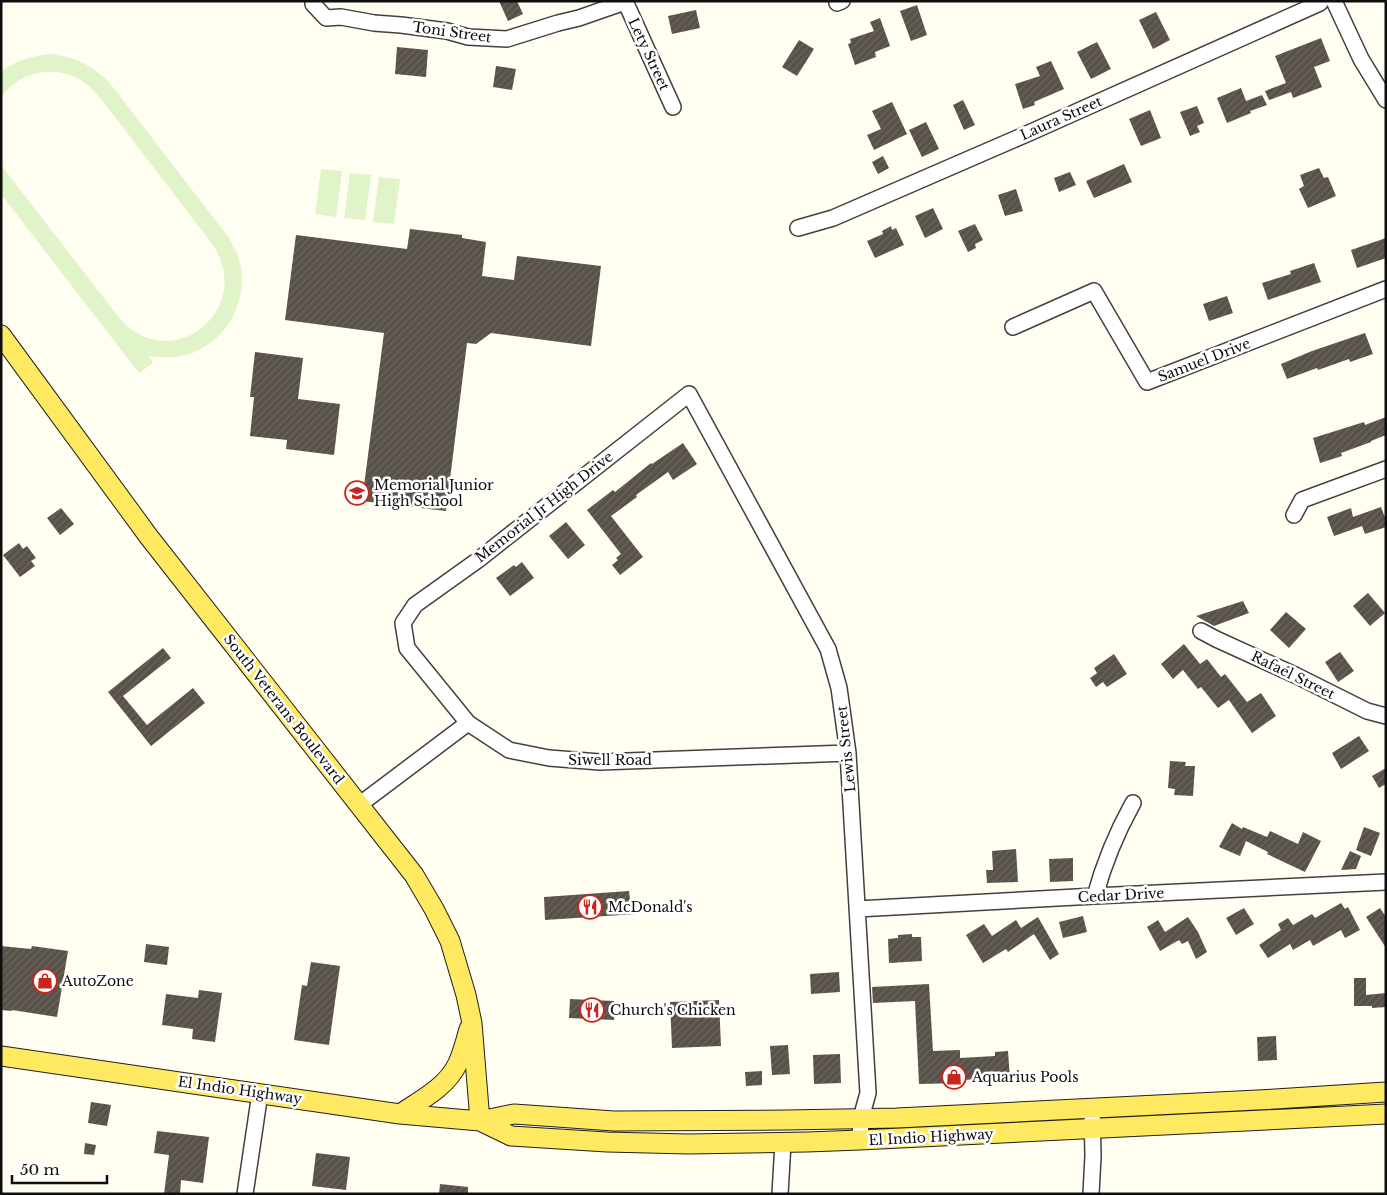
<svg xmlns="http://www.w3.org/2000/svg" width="1387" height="1195" font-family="'Libre Baskerville',serif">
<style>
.pitch{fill:#e0f3c9}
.building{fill:url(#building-hatch)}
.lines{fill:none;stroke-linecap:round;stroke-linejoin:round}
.minor-casing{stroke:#414141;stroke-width:18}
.major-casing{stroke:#1f1f1f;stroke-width:21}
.minor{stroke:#fff;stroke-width:15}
.major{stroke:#ffe960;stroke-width:19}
.labels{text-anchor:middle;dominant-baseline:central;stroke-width:5;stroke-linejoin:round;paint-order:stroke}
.street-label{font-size:14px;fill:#0e0e0e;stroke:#fff}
.poi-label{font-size:14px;fill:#0e0e0e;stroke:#fff;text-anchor:start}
</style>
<defs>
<pattern id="building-hatch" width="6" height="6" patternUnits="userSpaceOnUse" patternTransform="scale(1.25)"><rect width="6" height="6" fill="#58514a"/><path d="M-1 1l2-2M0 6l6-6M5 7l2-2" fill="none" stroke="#6b6560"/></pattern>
</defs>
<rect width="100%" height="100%" fill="#fffef0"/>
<path class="pitch" d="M52,54C77,58 91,65 109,82L229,238C232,245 237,251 239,259C251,298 227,343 187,355C175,358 161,358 149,356L153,363L139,373L1,194V165L121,320C173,376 255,309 213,245L102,100C94,91 86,82 75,77C48,65 18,74 1,97V71C18,60 32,56 52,54Z
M321,169L342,171L336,217L315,214Z
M350,173L371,175L365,220L344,218Z
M379,177L400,179L394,224L373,222Z"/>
<path class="building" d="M499,1H517L523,14L508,21Z
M917,5L927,35L911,41L900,11Z
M696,10L700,28L672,34L668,16Z
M1156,12L1170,40L1153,49L1139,20Z
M880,18L890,46L875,52L876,57L855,65L848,44L851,43L850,39L874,31L870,22Z
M1321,38L1330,61L1314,67L1322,87L1293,98L1291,92L1269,100L1265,91L1286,83L1275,56Z
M799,40L814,49L797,76L782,67Z
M1097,42L1111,69L1091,79L1077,52Z
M397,47L428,50L426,77L395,74Z
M1051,61L1064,89L1034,102L1035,105L1023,109L1015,84L1040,76L1036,67Z
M496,66L516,69L512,90L493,87Z
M1241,88L1246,101L1262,95L1267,105L1250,111L1251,113L1227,123L1217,98Z
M963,100L975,125L964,130L953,105Z
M892,102L907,134L874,150L867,135L881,129L872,111Z
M1197,106L1204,123L1197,126L1200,132L1190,136L1180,112Z
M1150,110L1161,138L1141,146L1129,119Z
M926,122L939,149L922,157L909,130Z
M883,156L889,168L878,174L872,162Z
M1124,164L1132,182L1094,198L1086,181Z
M1319,168L1324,178L1328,177L1336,196L1308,208L1299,189L1304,186L1300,175Z
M1070,172L1076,185L1059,192L1054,178Z
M1016,189L1023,211L1005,216L998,195Z
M933,208L943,229L925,238L915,216Z
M975,224L983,240L975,244L976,248L968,252L958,231Z
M891,226L892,230L896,228L904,245L875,258L867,241L883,234L882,231Z
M410,229L462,235V238L486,242L482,276L514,280L517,256L601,266L591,346L491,333L476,344L467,343L446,511L362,501L384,333L285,320L296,235L407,249Z
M1386,238V258L1357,268L1351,250Z
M1314,263L1321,282L1268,300L1262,283L1291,274L1290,271Z
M1227,296L1233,313L1209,321L1203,304Z
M1365,333L1373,354L1350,362L1349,359L1318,370L1317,368L1287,379L1281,364L1312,351Z
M255,352L303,358L298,399L340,404L334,455L286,449L287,440L250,436L254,397H250Z
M1386,417V435L1371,441V442L1341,453L1342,456L1320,463L1313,438L1364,422L1365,425Z
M683,443L697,464L673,480L668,472L636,495L637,497L611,516L643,557L620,575L612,565L618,560L616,558L621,554L587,510L613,490L615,492L651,463L652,464Z
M1381,507L1386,520V527L1365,534L1362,526L1334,536L1327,517L1351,508L1353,517Z
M61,508L74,524L60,535L47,518Z
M566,522L585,545L568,559L549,536Z
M19,543L23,549L27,546L36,558L31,561L35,566L20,577L3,555Z
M522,562L534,578L510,596L496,578L514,565L516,567Z
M1368,593L1385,613L1370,626L1353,606Z
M1243,601L1249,613L1214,626L1196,616Z
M1286,612L1306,629L1289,648L1270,630Z
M1184,644L1200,664L1207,659L1221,677L1225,674L1247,702L1261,693L1276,716L1252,733L1229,700L1218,708L1201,687L1198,689L1183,670L1173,679L1161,664Z
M163,648L171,658L123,696L147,725L193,688L205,703L151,746L108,692Z
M1340,652L1354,671L1338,682L1325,662Z
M1114,654L1127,674L1107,687L1103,682L1096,687L1090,678L1097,673L1094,668Z
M1359,736L1369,751L1341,769L1332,753Z
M1170,761L1186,762L1185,766H1195L1193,796L1174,795L1175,789L1168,788Z
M1386,768V784L1379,788L1372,776Z
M1232,823L1242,829L1243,827L1267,837L1270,831L1298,844L1303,832L1321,841L1305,872L1267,854L1268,852L1246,841L1240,856L1219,847Z
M1364,827L1380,833L1371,856L1356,850Z
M1016,849L1018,882L987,883L986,870H993L992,851Z
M1350,851L1361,856L1356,869L1341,870Z
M1073,858V881L1050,882L1049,859Z
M629,891L630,900H636L637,914L545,920L544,897Z
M1341,903L1345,909L1348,907L1360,930L1345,938L1341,930L1313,946L1310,940L1293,950L1290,944L1268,958L1259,945L1281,930L1278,924L1288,918L1293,925L1312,914L1315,918Z
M1244,908L1254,924L1236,935L1226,918Z
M1380,908L1386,917V948L1366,917Z
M1083,916L1087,932L1063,938L1059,922Z
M1038,917L1059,954L1050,960L1034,934L1008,952L1006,949L983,963L966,935L984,924L992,936L1016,920L1021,928Z
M1188,917L1198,932L1207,952L1196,959L1188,941L1182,944L1179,940L1160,951L1147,927L1158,920L1165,932Z
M912,934V937H921L922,961L889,963L888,939L898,938V935Z
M146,944L169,947L167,965L144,962Z
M1,946L31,949L32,946L68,951L57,1017L12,1010V1011L1,1010Z
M311,962L340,966L329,1045L294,1040L302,985L307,986Z
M839,972L840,992L811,994L810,974Z
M1354,978H1366V995L1386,993V1007L1372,1008V1006H1354Z
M929,984L933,1051L960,1050V1058L995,1056V1052L1008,1051L1010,1078L961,1080V1083L919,1084L915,1001L873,1003L872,987Z
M199,990L222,993L215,1042L192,1039L193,1029L162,1025L166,994L198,998Z
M570,999L614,1001V1020L569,1018Z
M719,1000L721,1046L672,1048L670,1002Z
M1276,1036L1277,1060L1258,1061L1257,1037Z
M788,1045L790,1074L772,1075L770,1046Z
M840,1054L841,1083L814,1084L813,1055Z
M762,1071V1085L746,1086L745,1072Z
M91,1102L111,1105L107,1126L88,1123Z
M157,1131L209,1137L203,1183L181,1180L180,1194H164L169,1155L154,1153Z
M85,1143L96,1145L94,1155L84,1154Z
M316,1153L350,1157L346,1190L312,1186Z
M440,1184L468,1187V1194H439Z"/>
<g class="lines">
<g class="minor-casing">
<path id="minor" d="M313,1V4L326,18L341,17L374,23L401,25L447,31L468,37L507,39L558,23L579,18L625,2
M625,1L673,107
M1334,1L1361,59L1386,100
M837,3L842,1
M798,228L833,218L1029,133L1320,3L1321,1
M1013,327L1094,291L1147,382L1386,289
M1294,515L1302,500L1386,469
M1201,631L1216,639L1295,675L1367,711L1386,716
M848,753L600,762L549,758L509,750L468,723L407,648L403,623L415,605L478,560L689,394L828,649L839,688L848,753L868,1093L861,1118L860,1140
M359,805L468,723
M1095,896C1104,863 1117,832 1133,803
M857,909L1095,896L1386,882
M245,1194L260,1093
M780,1194L783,1143
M1091,1194L1093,1156L1092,1108"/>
</g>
<g class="major-casing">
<path id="major" d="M1,335L149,537L414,875L434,909L450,941L466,995L472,1023L480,1121
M1,1056L400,1114L480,1121L514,1114L614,1121L787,1120L897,1118L1275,1099L1386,1092
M400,1114C421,1100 447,1087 458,1063C463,1052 466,1040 469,1029
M480,1121L511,1136L607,1142L688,1144L807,1142L860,1140L1386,1114"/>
</g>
<use href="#minor" class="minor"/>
<use href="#major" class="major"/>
</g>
<defs>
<g id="school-ring" transform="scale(1.25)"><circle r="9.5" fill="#fff" stroke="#c8261d" stroke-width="1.5"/><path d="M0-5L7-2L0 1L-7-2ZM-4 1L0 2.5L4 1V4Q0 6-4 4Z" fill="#c8261d"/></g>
<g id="restaurant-ring" transform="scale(1.25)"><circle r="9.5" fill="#fff" stroke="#c8261d" stroke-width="1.5"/><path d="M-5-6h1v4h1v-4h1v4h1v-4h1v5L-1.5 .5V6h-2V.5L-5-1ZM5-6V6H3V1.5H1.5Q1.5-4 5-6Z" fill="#c8261d"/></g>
<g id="shop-ring" transform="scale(1.25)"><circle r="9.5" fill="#fff" stroke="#c8261d" stroke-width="1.5"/><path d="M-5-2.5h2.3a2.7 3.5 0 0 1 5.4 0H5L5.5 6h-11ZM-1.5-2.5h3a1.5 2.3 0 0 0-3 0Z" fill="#c8261d"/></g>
</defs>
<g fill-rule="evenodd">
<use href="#school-ring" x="357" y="493"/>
<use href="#restaurant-ring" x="590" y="907"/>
<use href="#shop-ring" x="45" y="981"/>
<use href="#restaurant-ring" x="592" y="1010"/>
<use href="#shop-ring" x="954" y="1077"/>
</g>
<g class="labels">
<g class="street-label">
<text transform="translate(452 32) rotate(8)">Toni Street</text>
<text transform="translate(649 54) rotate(65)">Lety Street</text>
<text transform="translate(1061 118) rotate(-24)">Laura Street</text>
<text transform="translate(1204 360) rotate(-21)">Samuel Drive</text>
<text transform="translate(544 507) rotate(-38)">Memorial Jr High Drive</text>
<text transform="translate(1293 675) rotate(26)">Rafaél Street</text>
<text transform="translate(284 709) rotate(52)">South Veterans Boulevard</text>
<text transform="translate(846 749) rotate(-96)">Lewis Street</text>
<text x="610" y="760">Siwell Road</text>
<text transform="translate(1121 895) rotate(-3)">Cedar Drive</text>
<text transform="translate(240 1090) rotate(8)">El Indio Highway</text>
<text transform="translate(931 1137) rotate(-3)">El Indio Highway</text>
</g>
<g class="poi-label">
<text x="374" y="485">Memorial Junior<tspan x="374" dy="16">High School</tspan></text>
<text x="608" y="907">McDonald's</text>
<text x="62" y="981">AutoZone</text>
<text x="610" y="1010">Church's Chicken</text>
<text x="972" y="1077">Aquarius Pools</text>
</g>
</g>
<rect width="1387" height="1195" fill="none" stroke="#0e0e0e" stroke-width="5"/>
<path d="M12 1175v8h95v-8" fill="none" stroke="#0e0e0e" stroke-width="2.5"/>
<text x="20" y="1175" font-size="15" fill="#0e0e0e" stroke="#ffffff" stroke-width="4" paint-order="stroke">50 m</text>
</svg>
